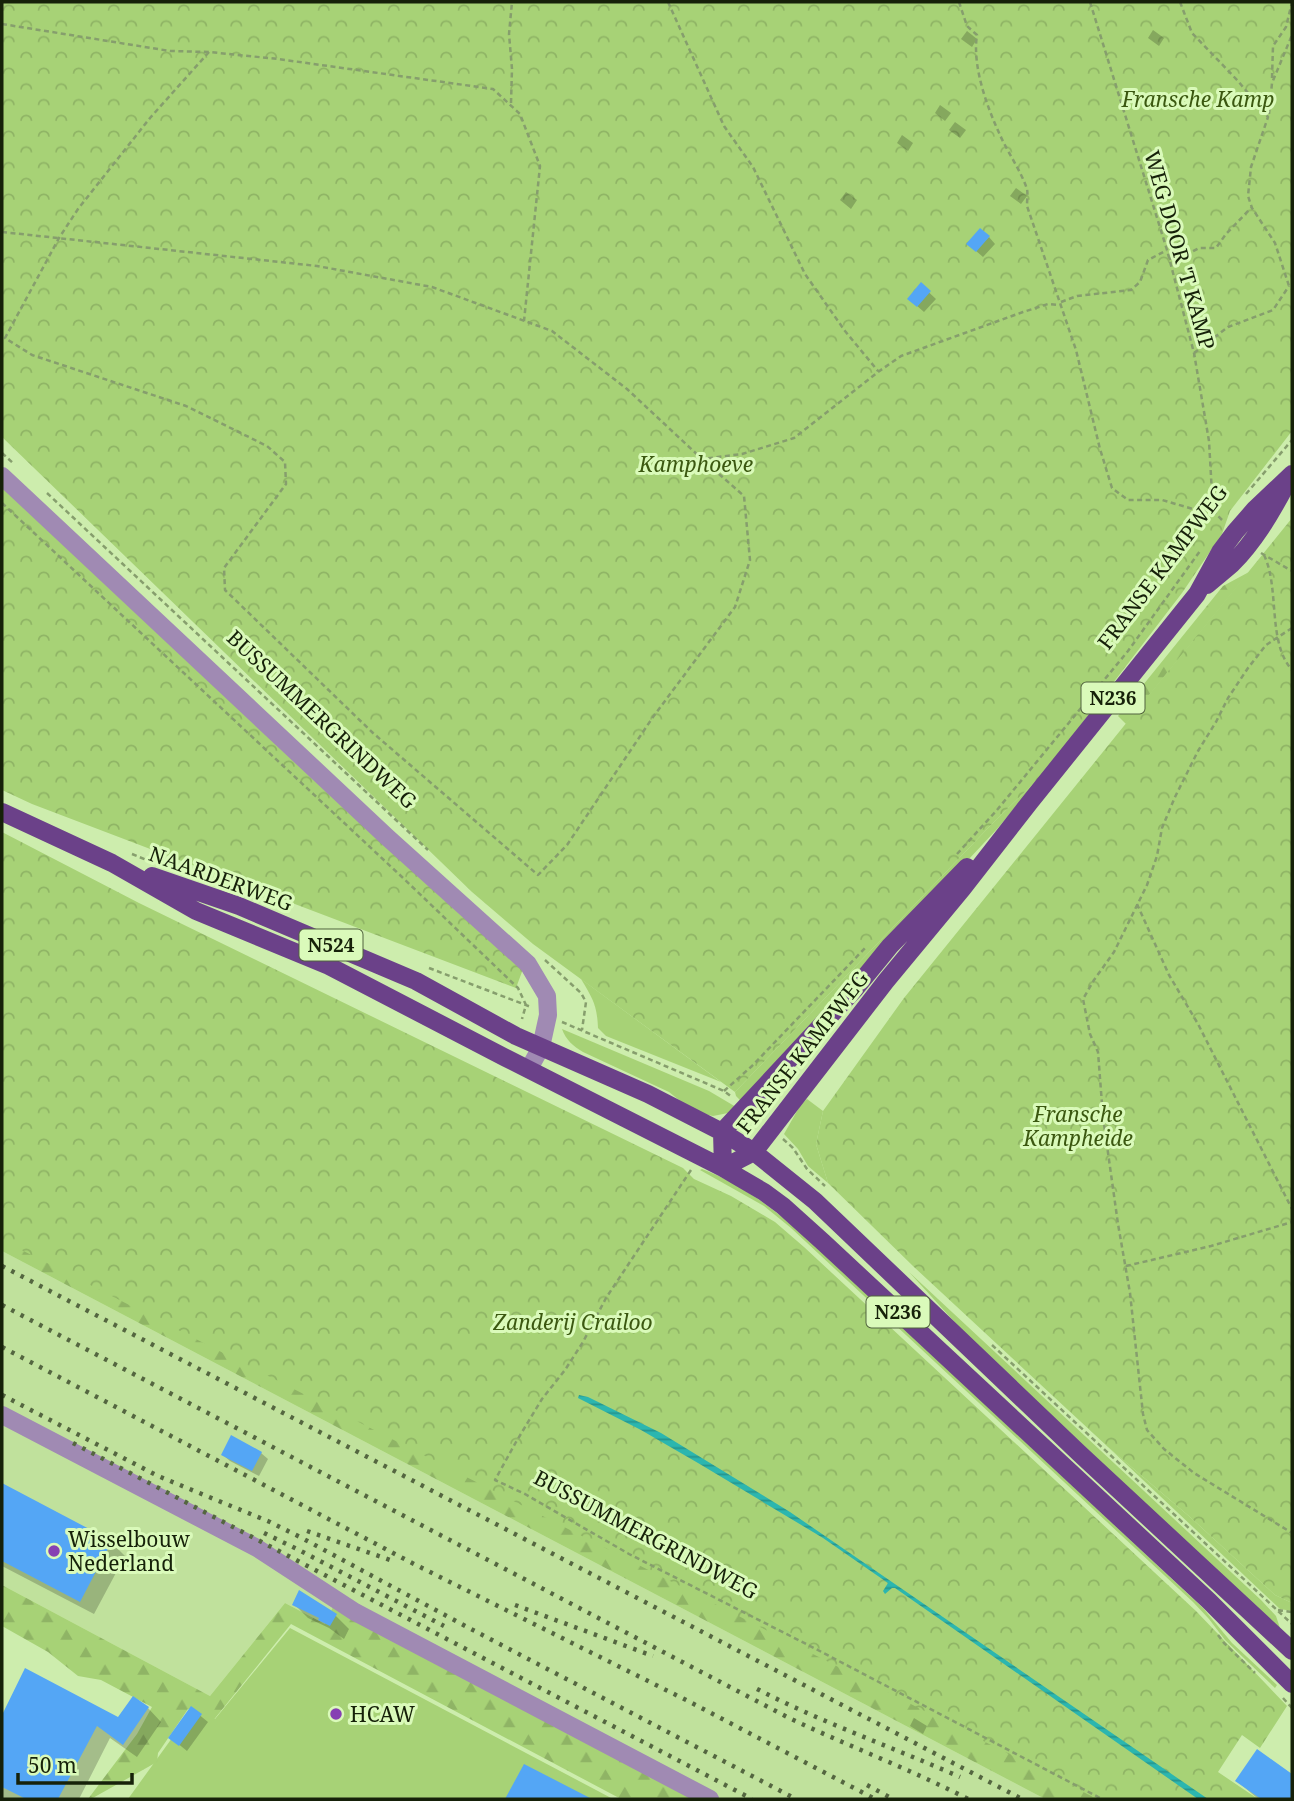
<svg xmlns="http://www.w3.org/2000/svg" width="1294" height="1801" font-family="'Noto Serif',serif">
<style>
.built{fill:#c0e19c}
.green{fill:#a7d276}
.forest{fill:url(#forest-firs)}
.park{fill:url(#park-crowns)}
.water{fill:url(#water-rules)}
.shadow{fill:#0003}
.building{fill:#54a6f5}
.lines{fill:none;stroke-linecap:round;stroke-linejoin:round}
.path{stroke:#869e6d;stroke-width:2.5;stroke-dasharray:5 3.5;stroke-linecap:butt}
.minor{stroke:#a08ab3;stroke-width:18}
.major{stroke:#6b4189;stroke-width:18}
.rail{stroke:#546640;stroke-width:4.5;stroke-dasharray:3.5 7;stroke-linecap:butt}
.poi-dot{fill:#8640b3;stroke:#dafaba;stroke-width:2.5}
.labels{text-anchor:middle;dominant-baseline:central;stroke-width:6;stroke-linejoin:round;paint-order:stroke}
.shield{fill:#dafaba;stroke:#51623e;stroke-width:2}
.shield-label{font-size:19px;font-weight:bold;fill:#162109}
.park-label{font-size:21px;font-style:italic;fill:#3b5810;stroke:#dafaba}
.street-label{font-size:21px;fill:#162109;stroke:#dafaba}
.poi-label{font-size:21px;fill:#162109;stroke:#dafaba;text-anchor:start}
</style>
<defs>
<pattern id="forest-firs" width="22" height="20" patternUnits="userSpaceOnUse" patternTransform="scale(1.75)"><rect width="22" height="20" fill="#a7d276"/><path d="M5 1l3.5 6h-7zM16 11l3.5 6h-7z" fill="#8fb465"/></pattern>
<pattern id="park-crowns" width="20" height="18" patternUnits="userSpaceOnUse" patternTransform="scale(1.75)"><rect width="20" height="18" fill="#a7d276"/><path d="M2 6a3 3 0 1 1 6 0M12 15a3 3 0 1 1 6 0" fill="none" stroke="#8fb465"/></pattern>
<pattern id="water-rules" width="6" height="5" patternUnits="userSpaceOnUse" patternTransform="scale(1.75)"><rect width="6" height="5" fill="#2cb6af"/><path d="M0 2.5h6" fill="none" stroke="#25948d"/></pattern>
</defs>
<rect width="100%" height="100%" fill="#cdedad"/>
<path class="built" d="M2,1251L1045,1799H694L325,1624L285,1603L210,1696L2,1585Z"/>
<path class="green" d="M1044,773L997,829L742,1102L736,1096L735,1092L990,826Z
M581,979L721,1082L606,1036L598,1028C597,1005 593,999 581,979Z
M562,1029L709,1091L736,1107L728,1113L713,1116L694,1112L669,1092L583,1052C573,1046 566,1040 562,1029Z
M807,1099L823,1111L816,1144L828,1183L808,1166L798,1149L784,1134L801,1104Z
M702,1169C740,1183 775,1210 806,1237L1203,1608L1232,1643L1277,1685L1275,1688L1225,1640L1209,1619L1193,1602L791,1228L764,1206L700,1170Z
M909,1272L1261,1600L1276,1616L1280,1628L1277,1627L971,1340Z
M1108,1447L1190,1517L1275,1595L1292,1603V1611L1280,1609Z
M290,1628L613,1799H128L193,1709L215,1719Z"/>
<path class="forest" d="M1249,572L1126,724L1118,716L1223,586Z
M2,1224L1099,1799H1045L2,1251Z
M2,1585L210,1696L285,1603L325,1624L333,1607L694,1799H621L291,1624L212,1722L197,1711L188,1709L158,1753L157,1762L91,1799H88L137,1734L152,1707L101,1680L78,1676L48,1652L2,1626Z"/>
<path class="park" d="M2,2H1292V431L1230,511L1222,534L1182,593L1044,773L990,826L735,1092L533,944L472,892L2,437Z
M2,485L523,969L516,988L32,804L2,790Z
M1292,518V1603L1275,1595L1190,1517L1108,1447L914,1267L828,1183L816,1144L823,1111L904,998Z
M2,832L139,903L683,1168L694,1179L731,1196L775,1222L804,1247L1196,1611L1287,1706L1260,1748L1242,1735L1218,1772L1258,1799H1097L2,1240Z"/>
<path class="water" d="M579,1395L588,1397L661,1433L790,1512L1208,1799H1198L895,1588H892L885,1594L883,1591L888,1583L823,1538L698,1463L641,1430L578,1398Z"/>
<path class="shadow" d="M1153,30L1164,38L1159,46L1148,38Z
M967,31L977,39L972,47L961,39Z
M940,105L951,113L945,121L935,113Z
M955,122L966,130L960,138L949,130Z
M902,135L913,143L908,151L897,143Z
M1016,188L1027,196L1021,204L1010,196Z
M846,192L857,200L851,209L840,200Z
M989,237L995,244L983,257L975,250Z
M921,285L936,299L924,312L916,305Z
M261,1453L268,1459L259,1476L230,1461L223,1455Z
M2,1485L111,1542L125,1556L94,1614L2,1566Z
M294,1604L335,1615L349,1629L344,1639L329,1628L308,1618Z
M20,1684L118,1719L148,1708L161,1722L137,1757L110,1738L79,1799H2V1718Z
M192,1709L208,1722L187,1751L171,1738Z
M914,1718L927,1726L923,1734L910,1726Z
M1257,1751L1292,1776V1799H1258L1237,1781Z"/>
<path class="building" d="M980,228L990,236L976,252L966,244Z
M921,282L931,291L917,307L907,299Z
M231,1435L262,1452L252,1471L221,1455Z
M2,1483L112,1541L80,1602L2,1561Z
M299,1590L337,1614L330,1626L318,1620L319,1618L292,1605Z
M25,1668L118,1717L133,1696L149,1707L123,1745L97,1726L58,1799H26L2,1787V1715Z
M191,1706L202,1714L179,1746L168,1738Z
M1257,1749L1292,1774V1799H1261L1235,1781Z
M524,1764L592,1799H505Z"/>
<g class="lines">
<path class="path" d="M668,2L724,126L753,167L805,274L845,331L878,371
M959,2L967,26L977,35C972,66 987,107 1000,135C1008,153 1021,171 1027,189C1028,194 1027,200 1027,206L1076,350L1100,449L1112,488L1128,500H1162L1193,509L1213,511L1224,522
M1090,2L1167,250L1194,353L1209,441L1213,511
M1180,2L1192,33L1238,81L1268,117L1251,167L1248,196L1252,208L1275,243L1289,286L1292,289
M2,24L170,51L209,52L278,59L493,89L520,114L540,166L524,321
M209,52L150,118L78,209L59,238L5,338L32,355L186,406L267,446L285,462L286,484L224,568L225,590L373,733L538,875L567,845L653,717L735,607L750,560L744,496L702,459
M1272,78L1273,46L1286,27L1292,2
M511,103L512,69L509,34L512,2
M1269,114L1272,83L1292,35
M2,232L317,266L432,287L552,331L627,389L702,459L742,454L794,438L878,372L901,356L1023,312L1048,304L1060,305
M1169,259L1186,255L1199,248H1216L1226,234L1251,208
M1061,302L1077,296L1131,290L1140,282L1148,260L1167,250
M1194,353L1228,327L1273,310L1289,286
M2,453L13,463
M47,493L428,850
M1246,494L1292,440
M2,503L402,877L518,988L526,1005L522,1019
M1261,553L1292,571
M1264,555C1280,588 1267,642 1292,670
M1292,628L1266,645L1248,668L1228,698L1216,722L1198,751L1175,797L1162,828L1157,856L1147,885L1114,952L1094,980L1083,999L1090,1034L1098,1052L1103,1117L1118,1224L1130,1293L1143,1414L1147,1430L1164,1449L1194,1473L1292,1533
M132,854L149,861
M957,854L997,810L1128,651L1200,551
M1137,904L1169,975L1198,1024L1292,1209
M545,960L581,993L586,1002L582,1030
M429,968L531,1007
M562,1022L724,1091L732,1097
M724,1091L752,1066L867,946
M783,1139L793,1148L807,1169L825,1186
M691,1170L606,1298L583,1342L565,1370L542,1399L516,1442L495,1480L525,1494L629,1554L814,1648L1102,1799
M1126,1266L1211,1246L1292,1222
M992,1345L1292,1624
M1278,1610L1292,1612
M1218,1635L1224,1643L1255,1673
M1283,1698L1292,1708"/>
<path class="minor" d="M2,476L387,837L528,964L547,996L548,1015L541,1047L529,1069
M2,1415L257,1548L355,1612L710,1799"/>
<path class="major" d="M1207,585C1215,578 1224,571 1232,564C1254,542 1270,515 1285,487
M2,812L112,863L196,911L329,966L506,1058L723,1168L764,1192L783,1206L823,1242L1209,1601L1292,1684
M152,876L239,906L416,981L516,1036L648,1094L722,1132L754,1152L815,1201L1079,1453L1292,1651
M723,1168L754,1152L886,981L963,888L1030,802L1197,594L1220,552L1235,532L1255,509L1292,474
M723,1168L722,1132L855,989L890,946L967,867"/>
<path class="rail" d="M2,1266L1022,1799
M2,1305L789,1718C848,1746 910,1769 968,1799
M2,1347L414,1564L690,1702L875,1799
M2,1395L158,1476L270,1522L300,1537L469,1628L796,1799
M73,1443L752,1799
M307,1531L390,1560
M264,1533L299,1550L444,1626
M515,1605L653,1656
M757,1689C823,1723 892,1747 960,1777
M867,1785L893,1799"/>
</g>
<g class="poi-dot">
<circle cx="54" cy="1551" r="7"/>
<circle cx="336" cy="1714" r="7"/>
</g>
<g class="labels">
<g class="shield">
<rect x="1081.5" y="682.5" width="63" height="31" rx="5"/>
<rect x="299.5" y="929.5" width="63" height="31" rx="5"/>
<rect x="866.5" y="1296.5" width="63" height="31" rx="5"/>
</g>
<g class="shield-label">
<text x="1113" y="698">N236</text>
<text x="331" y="945">N524</text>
<text x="898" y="1312">N236</text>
</g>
<g class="park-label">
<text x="1198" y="99">Fransche Kamp</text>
<text x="696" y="464">Kamphoeve</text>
<text x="1078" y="1114">Fransche<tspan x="1078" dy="24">Kampheide</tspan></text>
<text x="573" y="1322">Zanderij Crailoo</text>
</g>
<g class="street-label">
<text transform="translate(1180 250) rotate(74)">WEG DOOR 'T KAMP</text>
<text transform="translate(1162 567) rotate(-53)">FRANSE KAMPWEG</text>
<text transform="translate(322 719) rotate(43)">BUSSUMMERGRINDWEG</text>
<text transform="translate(221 878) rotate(20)">NAARDERWEG</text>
<text transform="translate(802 1052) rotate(-52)">FRANSE KAMPWEG</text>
<text transform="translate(646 1534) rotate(28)">BUSSUMMERGRINDWEG</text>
</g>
<g class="poi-label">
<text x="68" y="1539">Wisselbouw<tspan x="68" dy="24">Nederland</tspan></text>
<text x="350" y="1714">HCAW</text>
</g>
</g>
<rect width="1294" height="1801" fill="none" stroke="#162109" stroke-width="7"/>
<path d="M18 1773v10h114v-10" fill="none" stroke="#162109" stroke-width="3.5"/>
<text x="28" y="1773" font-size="21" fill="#162109" stroke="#dafaba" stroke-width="5" paint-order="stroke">50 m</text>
</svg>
